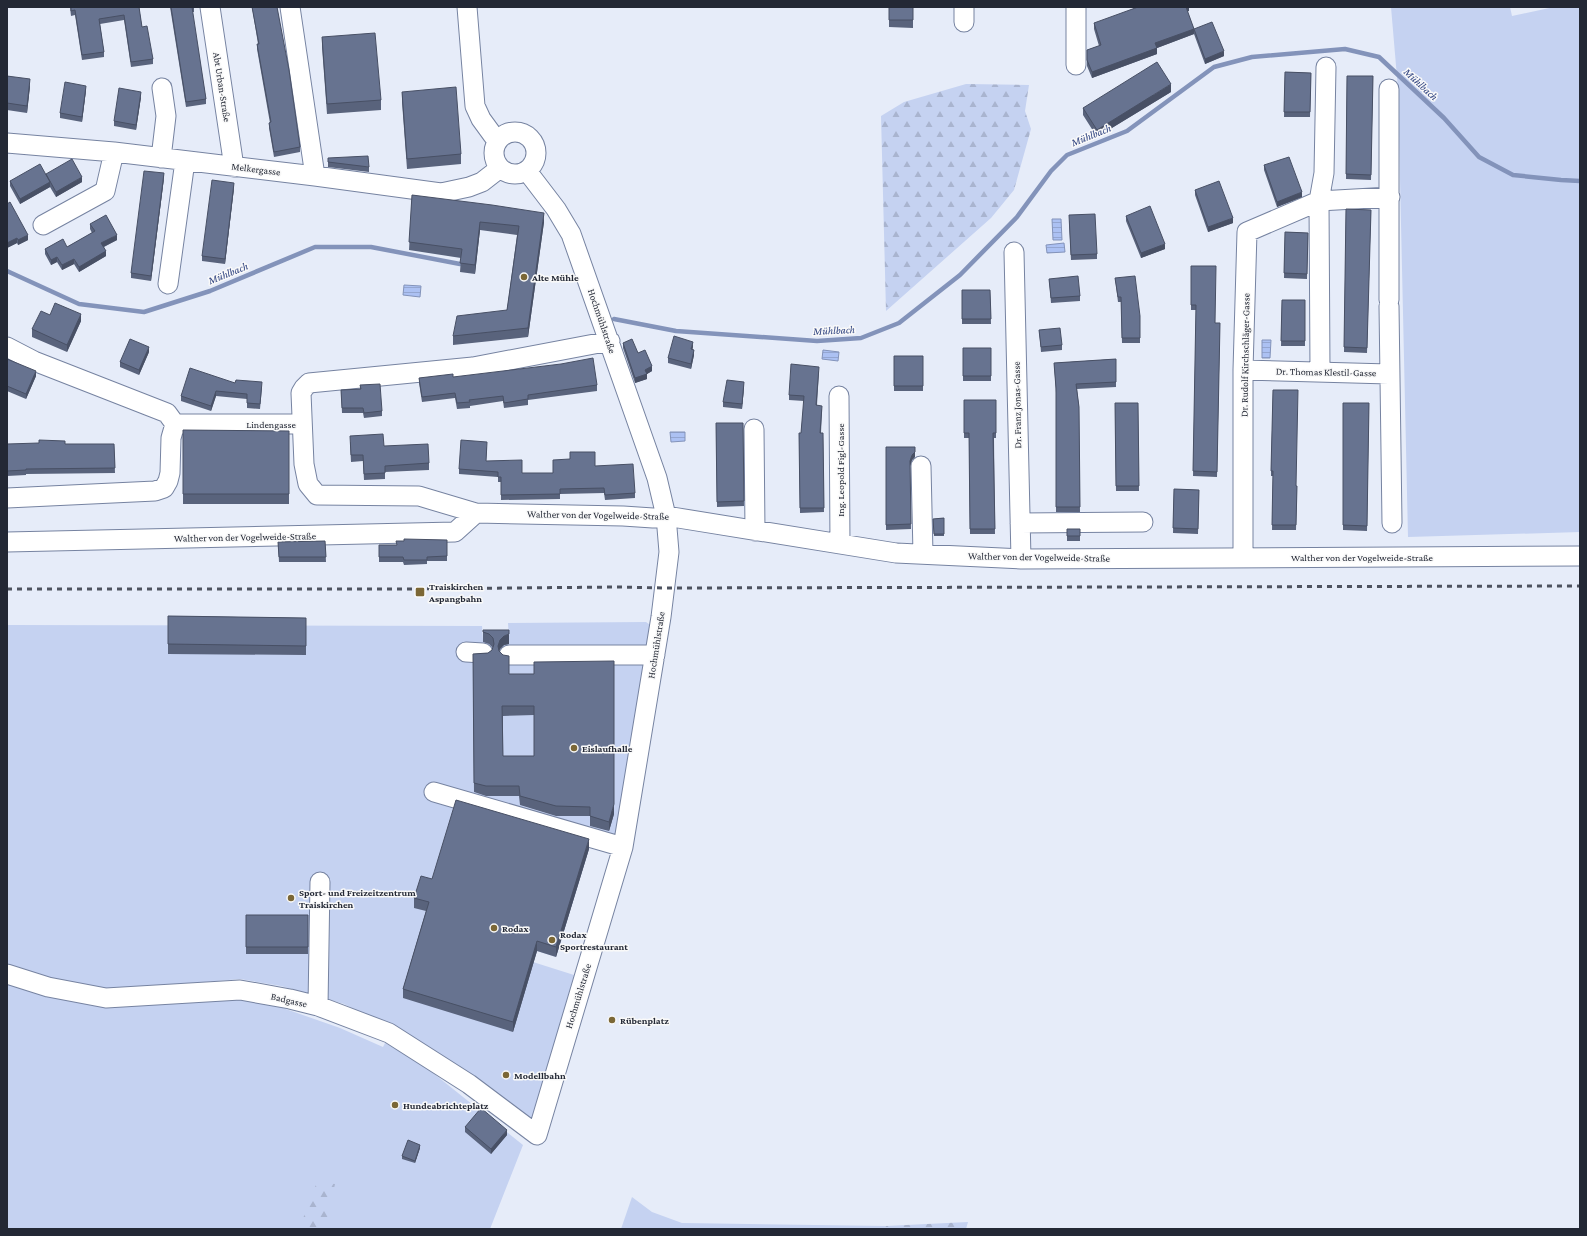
<svg xmlns="http://www.w3.org/2000/svg" width="1587" height="1236" font-family="'Crimson Pro',serif">
<style>
.green{fill:#c5d2f1}
.forest{fill:url(#forest-firs)}
.water{fill:url(#water-rules);stroke:#8393ba}
.lines{fill:none;stroke-linecap:round;stroke-linejoin:round}
.stream{stroke:#8393ba;stroke-width:4.5}
.minor-casing{stroke:#7683a1;stroke-width:21}
.minor{stroke:#fff;stroke-width:19}
.rail{stroke:#4d525f;stroke-width:3;stroke-dasharray:5 5;stroke-linecap:butt}
.wall{fill:#59637c;fill-rule:evenodd}
.shaded-wall{fill:#485065}
.building{fill:#677390;stroke:#485065;fill-rule:evenodd}
.poi-dot{fill:#7b6736;stroke:#f9f9f9;stroke-width:1.5}
.labels{text-anchor:middle;dominant-baseline:central;stroke-width:3;stroke-linejoin:round;paint-order:stroke}
.street-label{font-size:10px;fill:#232835;stroke:#f9f9f9}
.poi-label{font-size:10px;font-weight:bold;fill:#232835;stroke:#f9f9f9;text-anchor:start}
.water-label{font-size:11px;font-style:italic;fill:#304481;stroke:#f9f9f9}
</style>
<defs>
<pattern id="forest-firs" width="22" height="20" patternUnits="userSpaceOnUse"><rect width="22" height="20" fill="#c5d2f1"/><path d="M5 1l3.5 6h-7zM16 11l3.5 6h-7z" fill="#a9b4cf"/></pattern>
<pattern id="water-rules" width="6" height="5" patternUnits="userSpaceOnUse"><rect width="6" height="5" fill="#acc1f3"/><path d="M0 2.5h6" fill="none" stroke="#94a6d1"/></pattern>
</defs>
<rect width="100%" height="100%" fill="#e6ecf9"/>
<path class="green" d="M1391,7H1510L1512,16L1554,7H1580V532L1408,537L1398,89Z
M646,622L653,627L621,810L611,848L590,845L556,957L537,951L533,962L574,975L533,1117L528,1120L478,1080L429,1047L344,1004L281,986L240,979L101,991L16,970L7,965V625L482,626L483,640L509,639L508,623Z
M7,979L22,987L93,1006L225,999L260,1000L340,1028L383,1047L385,1043L423,1065L523,1145L490,1229H7Z
M632,1197L652,1212L682,1223L886,1226L884,1229H621Z"/>
<path class="forest" d="M966,84L1029,85L1025,111L1031,129L1014,190L991,218L886,311L881,116L904,102Z
M317,1182L335,1184L325,1229H299Z
M968,1222L966,1229H884L886,1226Z"/>
<path class="water" d="M1052,219H1061L1062,240H1053Z
M1064,243L1065,252L1047,253L1046,245Z
M404,285L421,286L420,297L403,295Z
M1262,340H1271L1270,358H1262Z
M823,350L839,352L838,361L822,359Z
M670,432H685V441L671,442Z"/>
<g class="lines">
<path class="stream" d="M7,271L79,304L144,312L210,291L315,247H371L460,264
M614,319L676,331L817,341L861,338L899,323L960,275L1017,217L1051,171L1067,155L1127,131L1214,67L1252,57L1345,49L1379,57L1444,118L1479,157L1513,175L1561,180L1580,181"/>
<g class="minor-casing">
<path id="minor" d="M210,7L234,167
M290,7L315,176
M467,7L475,106L481,119L497,141
M964,7V22
M1076,7V65
M1389,89V300
M494 153a21 21 0 1 1 42 0a21 21 0 1 1-42 0Z
M7,143L114,152L315,176L441,193L469,187L482,182L500,168
M161,158L166,116L162,88
M43,225L105,191L114,152
M1014,252L1021,559
M168,284L185,161
M1389,306L1392,523
M610,341L473,367L309,383L304,388L301,393L304,464L308,484L317,495L419,496L476,513L623,516L653,518L666,516L896,553L1021,559L1580,556
M7,347L34,361L167,413L175,424
M1243,370L1389,374
M1320,371L1319,201L1390,197
M839,396L840,544
M175,424H302
M754,429L755,531
M921,466L923,554
M7,498L155,491L164,488L168,481L170,473L171,438L175,424
M1020,523L1143,522
M7,542L455,532L476,513
M1243,558V370L1247,232L1319,201L1324,173L1326,67
M466,652L483,653
M509,655H655
M434,792L623,847
M7,974L48,987L106,998L240,990L290,999L318,1006L389,1033L469,1084L537,1135L623,847L661,617L669,552L666,516L657,478L571,234L556,209L527,171
M318,1006L320,882"/>
</g>
<use href="#minor" class="minor"/>
<path class="rail" d="M7,589H406L617,587L665,588L1580,586"/>
</g>
<path class="wall" d="M70,7H139L142,27L153,59V64L131,67L124,20L100,24L104,52V57L82,60L75,15L71,16Z
M170,7H194V12H192L206,99V104L186,107Z
M252,7H277L300,147V152L274,157L269,128V123H270L257,49V44H258Z
M889,7H913V28L889,27Z
M1189,7V11H1187L1194,29L1224,56L1205,64L1194,34L1157,48V54L1092,78L1087,66V50L1099,46L1094,29V23Z
M322,37L381,100V110L327,114L322,47Z
M1285,72L1311,73L1310,117H1284Z
M7,76L30,86L27,113L7,110Z
M1347,76H1373L1371,180L1346,179Z
M86,90L82,122L60,118V113Z
M402,92L461,154V164L407,169L402,102Z
M1171,92L1097,137L1083,115V108Z
M141,97L136,130L114,126V121Z
M328,158L369,167V172L328,167Z
M1264,165L1302,197L1277,207L1264,170Z
M46,174L82,182L56,197L50,187L20,204L10,186V181Z
M164,178L151,281L131,278V273Z
M234,188L225,264L202,261V256Z
M1195,190L1233,223L1208,232L1195,195Z
M412,195L544,222L528,337L453,345V336L507,310L517,235L480,230L475,274L460,272L461,258L409,250Z
M7,204L28,240L18,245L17,243L7,248Z
M1346,209L1371,210L1367,353L1344,352Z
M1126,216L1165,249L1141,258L1126,221Z
M1069,220L1097,254V259L1071,260Z
M90,224L117,240L104,247L106,256L79,272L74,264L62,270L57,262L51,265L45,254V249L67,247L92,233L90,229Z
M1285,232L1308,233L1307,279L1284,278Z
M1191,266L1215,323H1220L1217,477L1193,476L1196,310H1191Z
M1115,278L1140,316V343H1122L1121,302H1118Z
M1049,279L1080,296V301L1051,303Z
M962,290H990L991,324H962Z
M1282,300H1305V346H1281Z
M50,315L81,321L67,352L32,337V329Z
M1039,330L1062,345V350L1041,352Z
M623,343L638,353L652,371L647,374V379L635,383L623,348Z
M693,347L692,350L694,355L691,369L668,363V358Z
M963,348H991V381H963Z
M149,352L139,375L120,367V362Z
M894,356H923V391H894Z
M7,359L36,376L26,399L7,391Z
M1116,359V387L1077,389L1079,407L1080,512H1056V393L1054,363Z
M819,371L817,405L822,410L821,433H823L824,512L800,513L799,433H801L804,401L789,400V395Z
M453,377L597,385V391L528,400V405L504,408L503,401L470,406V408L457,409L455,398L422,402L419,383V378Z
M235,383L262,387L260,409L247,408V399L216,396L211,411L181,401V396Z
M360,385L382,411V416L364,418L363,413H342L341,390L360,389Z
M744,387L742,409L723,407V402Z
M1273,390L1296,486H1297L1296,530H1272L1273,476H1271V471Z
M964,400H996V438H994L995,534H970L969,438H964Z
M1115,403H1138L1139,491H1116Z
M1343,403H1369L1367,531L1343,530Z
M716,423H743L744,506L717,507Z
M183,430L289,431V504H183Z
M350,442L384,446L429,463V470L385,472V479L364,480L363,461L351,462Z
M7,444H114L115,473L26,474V475L7,476Z
M487,447L486,461L522,473H553L595,466L635,493V498L605,500L604,493L560,494V499L501,500V482H498V477L459,474V469Z
M886,447L915,457L912,460L910,466L911,529L886,530Z
M1174,489L1199,490L1198,534L1173,533Z
M944,518V536H934L933,519Z
M1067,529H1080V541H1067Z
M447,540V561H427V564L404,565L403,562H379V545H397Z
M325,541L326,562H279L278,542Z
M168,616L306,618V655L168,654Z
M483,630L509,644L504,645L500,649L499,651L509,674H534L614,814L609,831L590,826V816H556L520,805L519,796H486L474,792L473,654L488,653L492,650L493,648L489,644L483,642ZM534,715V756H503V716Z
M589,849L556,957L537,951L513,1032L403,998V989L426,911L414,908V898L432,879Z
M246,915H308V954H246Z
M465,1127L507,1135L491,1154L465,1132Z
M420,1148L415,1163L402,1159V1156Z"/>
<path class="shaded-wall" d="M1185,7H1189V11L1185,12Z
M1194,29V34L1157,48V54L1092,78V72L1155,43Z
M1224,51V56L1205,64V59Z
M30,79V86L27,113V106Z
M1171,84V92L1097,137V130Z
M86,86V90L82,122V117Z
M141,92V97L136,130V125Z
M164,173V178L151,281V276Z
M82,177V182L56,197V192Z
M50,182V187L20,204V199Z
M234,183V188L225,264V259Z
M1302,192V197L1277,207V202Z
M544,213V222L528,337V328Z
M1233,218V223L1208,232V227Z
M480,222V230L475,274V265Z
M28,235V240L18,245V240Z
M117,235V240L101,248V243Z
M17,238V243L7,248V243Z
M1165,244V249L1141,258V253Z
M106,251V256L79,272V267Z
M57,257V262L51,265V260Z
M74,259V264L62,270V265Z
M81,314V321L67,352V345Z
M693,342V347L691,354V349Z
M149,347V352L139,375V370Z
M694,350V355L691,369V364Z
M652,366V371L647,374V379L635,383V378L645,370Z
M36,371V376L26,399V394Z
M744,382V387L742,409V404Z
M216,391V396L211,411V406Z
M915,452V457L912,460L910,466V461L912,455Z
M509,634V644L504,645L500,649L498,655V646L500,640L504,636Z
M614,804V814L609,831V822Z
M589,839V849L556,957V947Z
M537,941V951L513,1032V1022Z
M507,1130V1135L491,1154V1149Z
M420,1145V1148L415,1163V1161Z"/>
<path class="building" d="M71,7H139L142,27L147,26L153,59L131,62L124,15L99,19L104,52L82,55L75,10L71,11Z
M171,7H192L206,99L186,102Z
M252,7H277L289,70L300,147L274,152L269,123L271,122L257,44H259Z
M889,7H913V20H889Z
M1138,7H1186L1194,29L1155,43L1157,48L1092,72L1087,60V50L1101,45L1094,23Z
M1212,22L1224,51L1205,59L1194,29Z
M375,33L381,100L327,104L322,37Z
M1157,62L1171,84L1097,130L1083,108Z
M1285,72L1311,73L1310,112H1284Z
M7,76L30,79L27,106L7,103Z
M1347,76H1373L1371,175L1346,174Z
M65,82L86,86L82,117L60,113Z
M456,87L461,154L407,159L402,92Z
M119,88L141,92L136,125L114,121Z
M368,156L369,167L328,162V158Z
M1289,157L1302,192L1277,202L1264,165Z
M72,159L82,177L56,192L46,174Z
M40,164L50,182L20,199L10,181Z
M144,171L164,173L151,276L131,273Z
M212,180L234,183L225,259L202,256Z
M1219,181L1233,218L1208,227L1195,190Z
M412,195L492,205L544,213L528,328L453,336L457,316L507,310L519,226L480,222L475,265L460,263L462,249L409,242Z
M10,202L28,235L18,240L17,238L7,243V204Z
M1150,206L1165,244L1141,253L1126,216Z
M1346,209L1371,210L1367,348L1344,347Z
M1095,214L1097,254L1071,255L1069,215Z
M106,215L117,235L101,243L106,251L79,267L74,259L62,265L57,257L51,260L45,249L63,239L67,247L95,231L90,224Z
M1285,232L1308,233L1307,274L1284,273Z
M1191,266H1216L1215,323H1220L1217,472L1193,471L1196,305H1191Z
M1078,276L1080,296L1051,298L1049,279Z
M1135,276L1140,316V338H1122L1121,297H1118L1115,278Z
M962,290H990L991,319H962Z
M1282,300H1305V341H1281Z
M55,303L81,314L67,345L32,329L41,311L50,315Z
M1060,328L1062,345L1041,347L1039,330Z
M674,336L693,342L691,349L694,350L691,364L668,358Z
M130,339L149,347L139,370L120,362Z
M632,339L638,353L645,350L652,366L645,370L647,374L635,378L623,343Z
M963,348H991V376H963Z
M894,356H923V386H894Z
M593,358L597,385L528,395V399L504,403L503,396L469,400L470,402L457,403L455,393L422,397L419,378L453,374V377L561,364Z
M7,359L36,371L26,394L7,386Z
M1116,359V382L1076,384L1079,407L1080,507H1056V388L1054,363Z
M791,364L819,367L816,405L822,406L820,433H823L824,508H800L799,433H801L804,396L789,395Z
M190,368L235,383L236,380L262,382L260,404L247,403V394L216,391L211,406L181,396Z
M727,380L744,382L742,404L723,402Z
M380,384L382,411L364,413L363,408H342L341,390L361,389L360,385Z
M1273,390H1298L1296,486H1297L1296,525H1272L1273,471H1271Z
M964,400H996V433H993L995,529H970L969,433H964Z
M1115,403H1138L1139,486H1116Z
M1343,403H1369L1367,526L1343,525Z
M716,423H743L744,501L717,502Z
M183,430L289,431V494H183Z
M383,434L384,446L428,444L429,463L385,466V473L364,474L363,455H351L350,436Z
M39,440L65,441V444H114L115,468L26,469V470L7,471V444L39,443Z
M461,440L487,442L486,461L522,460V473H553V460L570,459V452H595V466L633,464L635,493L605,495L604,488L560,489V494L501,495V477H498V472L459,469Z
M886,447H915V452L912,455L910,461L911,524L886,525Z
M1174,489L1199,490L1198,529L1173,528Z
M944,518V534H934L933,519Z
M1067,529H1080V536H1067Z
M404,539L447,540V556L427,557V560H404L403,557H379V545H397L396,541H404Z
M325,541L326,557H279L278,542Z
M168,616L306,618V646L168,644Z
M483,630H509V634L504,636L500,640L498,646L499,651L503,655L509,656V674H534V662L614,661V804L609,822L590,816V807L556,806L520,796L519,786H486L474,783L473,654L488,653L492,650L494,644L493,638L489,634L483,632ZM502,706H534V756H503Z
M456,800L589,839L556,947L537,941L513,1022L403,989L429,902L414,898L421,876L432,879Z
M246,915H308V947H246Z
M481,1108L507,1130L491,1149L465,1127Z
M408,1140L420,1145L415,1161L402,1156Z"/>
<g class="poi-dot">
<circle cx="524" cy="277" r="4"/>
<rect x="415" y="587" width="10" height="10" rx="2"/>
<circle cx="574" cy="748" r="4"/>
<circle cx="291" cy="898" r="4"/>
<circle cx="494" cy="928" r="4"/>
<circle cx="552" cy="940" r="4"/>
<circle cx="612" cy="1020" r="4"/>
<circle cx="506" cy="1075" r="4"/>
<circle cx="395" cy="1105" r="4"/>
</g>
<g class="labels">
<g class="street-label">
<text transform="translate(222 87) rotate(81)">Abt Urban-Straße</text>
<text transform="translate(256 169) rotate(7)">Melkergasse</text>
<text transform="translate(602 321) rotate(71)">Hochmühlstraße</text>
<text transform="translate(1245 355) rotate(-89)">Dr. Rudolf Kirchschläger-Gasse</text>
<text transform="translate(1326 372) rotate(1)">Dr. Thomas Klestil-Gasse</text>
<text transform="translate(1017 405) rotate(-91)">Dr. Franz Jonas-Gasse</text>
<text x="271" y="424">Lindengasse</text>
<text transform="translate(840 470) rotate(-90)">Ing. Leopold Figl-Gasse</text>
<text transform="translate(598 515) rotate(1)">Walther von der Vogelweide-Straße</text>
<text transform="translate(245 537) rotate(-1)">Walther von der Vogelweide-Straße</text>
<text transform="translate(1039 557) rotate(1)">Walther von der Vogelweide-Straße</text>
<text x="1362" y="557">Walther von der Vogelweide-Straße</text>
<text transform="translate(656 645) rotate(-81)">Hochmühlstraße</text>
<text transform="translate(578 996) rotate(-73)">Hochmühlstraße</text>
<text transform="translate(289 1000) rotate(13)">Badgasse</text>
</g>
<g class="poi-label">
<text x="532" y="277">Alte Mühle</text>
<text x="429" y="586">Traiskirchen<tspan x="429" dy="12">Aspangbahn</tspan></text>
<text x="582" y="748">Eislaufhalle</text>
<text x="299" y="892">Sport- und Freizeitzentrum<tspan x="299" dy="12">Traiskirchen</tspan></text>
<text x="502" y="928">Rodax</text>
<text x="560" y="934">Rodax<tspan x="560" dy="12">Sportrestaurant</tspan></text>
<text x="620" y="1020">Rübenplatz</text>
<text x="514" y="1075">Modellbahn</text>
<text x="403" y="1105">Hundeabrichteplatz</text>
</g>
<g class="water-label">
<text transform="translate(1421 84) rotate(43)">Mühlbach</text>
<text transform="translate(1091 135) rotate(-22)">Mühlbach</text>
<text transform="translate(228 273) rotate(-22)">Mühlbach</text>
<text transform="translate(834 330) rotate(-3)">Mühlbach</text>
</g>
</g>
<rect width="1587" height="1236" fill="none" stroke="#232835" stroke-width="16"/>
</svg>
